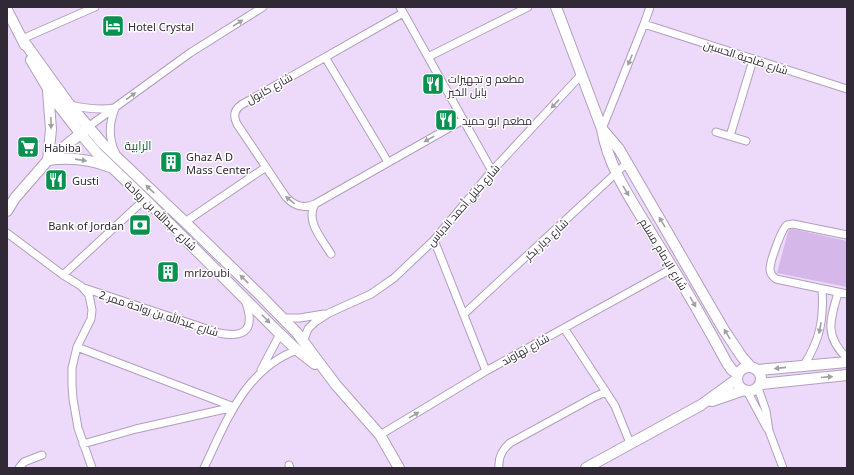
<svg xmlns="http://www.w3.org/2000/svg" width="854" height="475" font-family="'Noto Sans',Cairo,sans-serif">
<style>
.green{fill:#d5b8e9}
.lines{fill:none;stroke-linecap:round;stroke-linejoin:round}
.street-casing{stroke:#b19fbe;stroke-width:9}
.secondary-casing{stroke:#b19fbe;stroke-width:12}
.street{stroke:#fff;stroke-width:7}
.secondary{stroke:#fff;stroke-width:10}
.oneway{fill:#a29fa5}
.labels{text-anchor:middle;dominant-baseline:central;stroke-width:3;stroke-linejoin:round;paint-order:stroke}
.poi-label{font-size:11px;fill:#312a36;stroke:#fff;text-anchor:start}
.street-label{font-size:11px;fill:#312a36;stroke:#fff}
.neighbourhood-label{font-size:12px;fill:#115e34;stroke:#fff}
</style>
<rect width="100%" height="100%" fill="#eddafb"/>
<path class="green" d="M789,228L847,241V287L777,273Z"/>
<g class="lines">
<g class="street-casing">
<path id="street" d="M400,7L492,171
M403,13L241,105C234,110 233,116 237,124L286,197C294,206 304,209 315,204L463,120
M644,24L847,89
M22,39L95,7
M325,57L388,162
M428,57L528,7
M71,105C86,109 99,110 115,108C109,124 108,138 116,154
M88,127L190,53L263,7
M602,129L644,24L650,7
M716,132L746,141
M730,136L753,60
M315,204C305,221 322,239 331,254
M185,222L266,167
M7,233L63,275L81,286L89,295L92,310L91,319L77,347L72,368V385L73,399L78,428L92,468
M847,235L793,224L787,225C782,228 770,261 770,269C770,273 772,276 776,279L847,294
M434,240L486,371
M63,275L145,199
M84,288L219,333C248,339 255,327 245,300
M838,293C830,320 824,336 847,358
M464,314L627,163
M282,318H300L324,314
M564,328L606,392
M303,342L308,329L315,322L329,313L371,294L384,285L394,278L434,240L492,171L581,75
M77,347L234,407
M804,365C820,340 824,319 822,289
M261,370L280,334
M758,388L766,411L769,431L783,468
M747,391L767,428
M380,435L486,371L673,268
M83,444L136,429L234,407
M289,465L290,468
M19,468L24,462L42,455
M204,468C226,422 245,369 297,350
M499,468C498,457 502,450 510,443L594,397L606,392L615,406L630,443"/>
</g>
<g class="secondary-casing">
<path id="secondary" d="M556,7L602,129C609,171 635,205 656,241C681,281 705,322 727,363L732,370L738,374
M7,10L25,45
M22,39L69,104L103,144L185,222L261,296L297,333L336,385L380,435L399,468
M31,60L56,102L80,133L96,152L145,199L280,334L297,350L315,364
M48,91L51,129L48,160C70,157 90,159 110,167
M602,129L619,149L724,330L742,357L750,366
M7,211L15,198L48,160L85,130
M737 379a12 12 0 1 1 24 0a12 12 0 1 1-24 0Z
M758,370L847,362
M761,384L847,375
M712,401L744,390
M586,468L701,405L737,379"/>
</g>
<use href="#street" class="street"/>
<use href="#secondary" class="secondary"/>
</g>
<defs><path id="oneway-solid" d="M-6-.8H1V-3.2L6.5 0L1 3.2V.8H-6Z"/></defs>
<g class="oneway">
<use href="#oneway-solid" transform="translate(238 23) rotate(-32)"/>
<use href="#oneway-solid" transform="translate(630 60) rotate(112)"/>
<use href="#oneway-solid" transform="translate(131 96) rotate(-36)"/>
<use href="#oneway-solid" transform="translate(555 104) rotate(133)"/>
<use href="#oneway-solid" transform="translate(51 123) rotate(89)"/>
<use href="#oneway-solid" transform="translate(429 139) rotate(151)"/>
<use href="#oneway-solid" transform="translate(81 160) rotate(8)"/>
<use href="#oneway-solid" transform="translate(150 189) rotate(-137)"/>
<use href="#oneway-solid" transform="translate(626 191) rotate(59)"/>
<use href="#oneway-solid" transform="translate(290 200) rotate(-140)"/>
<use href="#oneway-solid" transform="translate(662 222) rotate(-121)"/>
<use href="#oneway-solid" transform="translate(244 279) rotate(-136)"/>
<use href="#oneway-solid" transform="translate(693 302) rotate(60)"/>
<use href="#oneway-solid" transform="translate(266 319) rotate(46)"/>
<use href="#oneway-solid" transform="translate(820 328) rotate(101)"/>
<use href="#oneway-solid" transform="translate(727 334) rotate(-121)"/>
<use href="#oneway-solid" transform="translate(780 368) rotate(174)"/>
<use href="#oneway-solid" transform="translate(827 377) rotate(-5)"/>
<use href="#oneway-solid" transform="translate(414 415) rotate(-31)"/>
</g>
<defs>
<g id="hotel-square" transform="scale(1.15)"><rect x="-9" y="-9" width="18" height="18" rx="4" fill="#099150" stroke="#fff"/><path d="M-6-4.5h1.5V1H6V5H4.5V3h-9V5H-6ZM-4 0a1.8 1.8 0 1 1 3.6 0ZM.5 0V-2.5h3Q6-2.5 6 0Z" fill="#fff"/></g>
<g id="restaurant-square" transform="scale(1.15)"><rect x="-9" y="-9" width="18" height="18" rx="4" fill="#099150" stroke="#fff"/><path d="M-5-6h1v4h1v-4h1v4h1v-4h1v5L-1.5 .5V6h-2V.5L-5-1ZM5-6V6H3V1.5H1.5Q1.5-4 5-6Z" fill="#fff"/></g>
<g id="supermarket-square" transform="scale(1.15)"><rect x="-9" y="-9" width="18" height="18" rx="4" fill="#099150" stroke="#fff"/><path d="M-6-5.5h2.5l.6 2H6L4.5 2H-2.5L-4.4-4H-6ZM-1.5 3.2a1.3 1.3 0 1 0 .1 0ZM3 3.2a1.3 1.3 0 1 0 .1 0Z" fill="#fff"/></g>
<g id="building-square" transform="scale(1.15)"><rect x="-9" y="-9" width="18" height="18" rx="4" fill="#099150" stroke="#fff"/><path d="M-4-6H4V6H1V3H-1V6H-4ZM-2.5-4.3h1.7v1.8h-1.7ZM.8-4.3h1.7v1.8H.8ZM-2.5-1h1.7V.8h-1.7ZM.8-1h1.7V.8H.8Z" fill="#fff"/></g>
<g id="bank-square" transform="scale(1.15)"><rect x="-9" y="-9" width="18" height="18" rx="4" fill="#099150" stroke="#fff"/><path d="M-6-4H6V4H-6ZM0-2.3a2.3 2.3 0 1 0 0 4.6a2.3 2.3 0 1 0 0-4.6Z" fill="#fff"/></g>
</defs>
<g fill-rule="evenodd">
<use href="#hotel-square" x="113" y="26"/>
<use href="#restaurant-square" x="433" y="84"/>
<use href="#restaurant-square" x="446" y="120"/>
<use href="#supermarket-square" x="28" y="147"/>
<use href="#building-square" x="171" y="162"/>
<use href="#restaurant-square" x="56" y="180"/>
<use href="#bank-square" x="140" y="225"/>
<use href="#building-square" x="168" y="272"/>
</g>
<g class="labels">
<g class="poi-label">
<text x="128" y="26">Hotel Crystal</text>
<text x="448" y="78">مطعم و تجهيزات<tspan x="448" dy="13">بابل الخير</tspan></text>
<text x="462" y="120">مطعم ابو حميد</text>
<text x="44" y="147">Habiba</text>
<text x="186" y="156">Ghaz A D<tspan x="186" dy="13">Mass Center</tspan></text>
<text x="72" y="180">Gusti</text>
<text x="124" y="225" text-anchor="end">Bank of Jordan</text>
<text x="184" y="272">mrlzoubi</text>
</g>
<g class="street-label">
<text transform="translate(746 57) rotate(18)">شارع ضاحية الحسين</text>
<text transform="translate(269 88) rotate(-29)">شارع كابول</text>
<text transform="translate(463 205) rotate(-49)">شارع خليل أحمد الدباس</text>
<text transform="translate(161 215) rotate(44)">شارع عبدالله بن رواحة</text>
<text transform="translate(546 239) rotate(-43)">شارع ديار بكر</text>
<text transform="translate(664 254) rotate(59)">شارع الإمام مسلم</text>
<text transform="translate(159 313) rotate(18)">شارع عبدالله بن رواحة ممر 2</text>
<text transform="translate(525 349) rotate(-29)">شارع نهاوند</text>
</g>
<g class="neighbourhood-label">
<text x="138" y="145">الرابية</text>
</g>
</g>
<rect width="854" height="475" fill="none" stroke="#312a36" stroke-width="16"/>
</svg>
